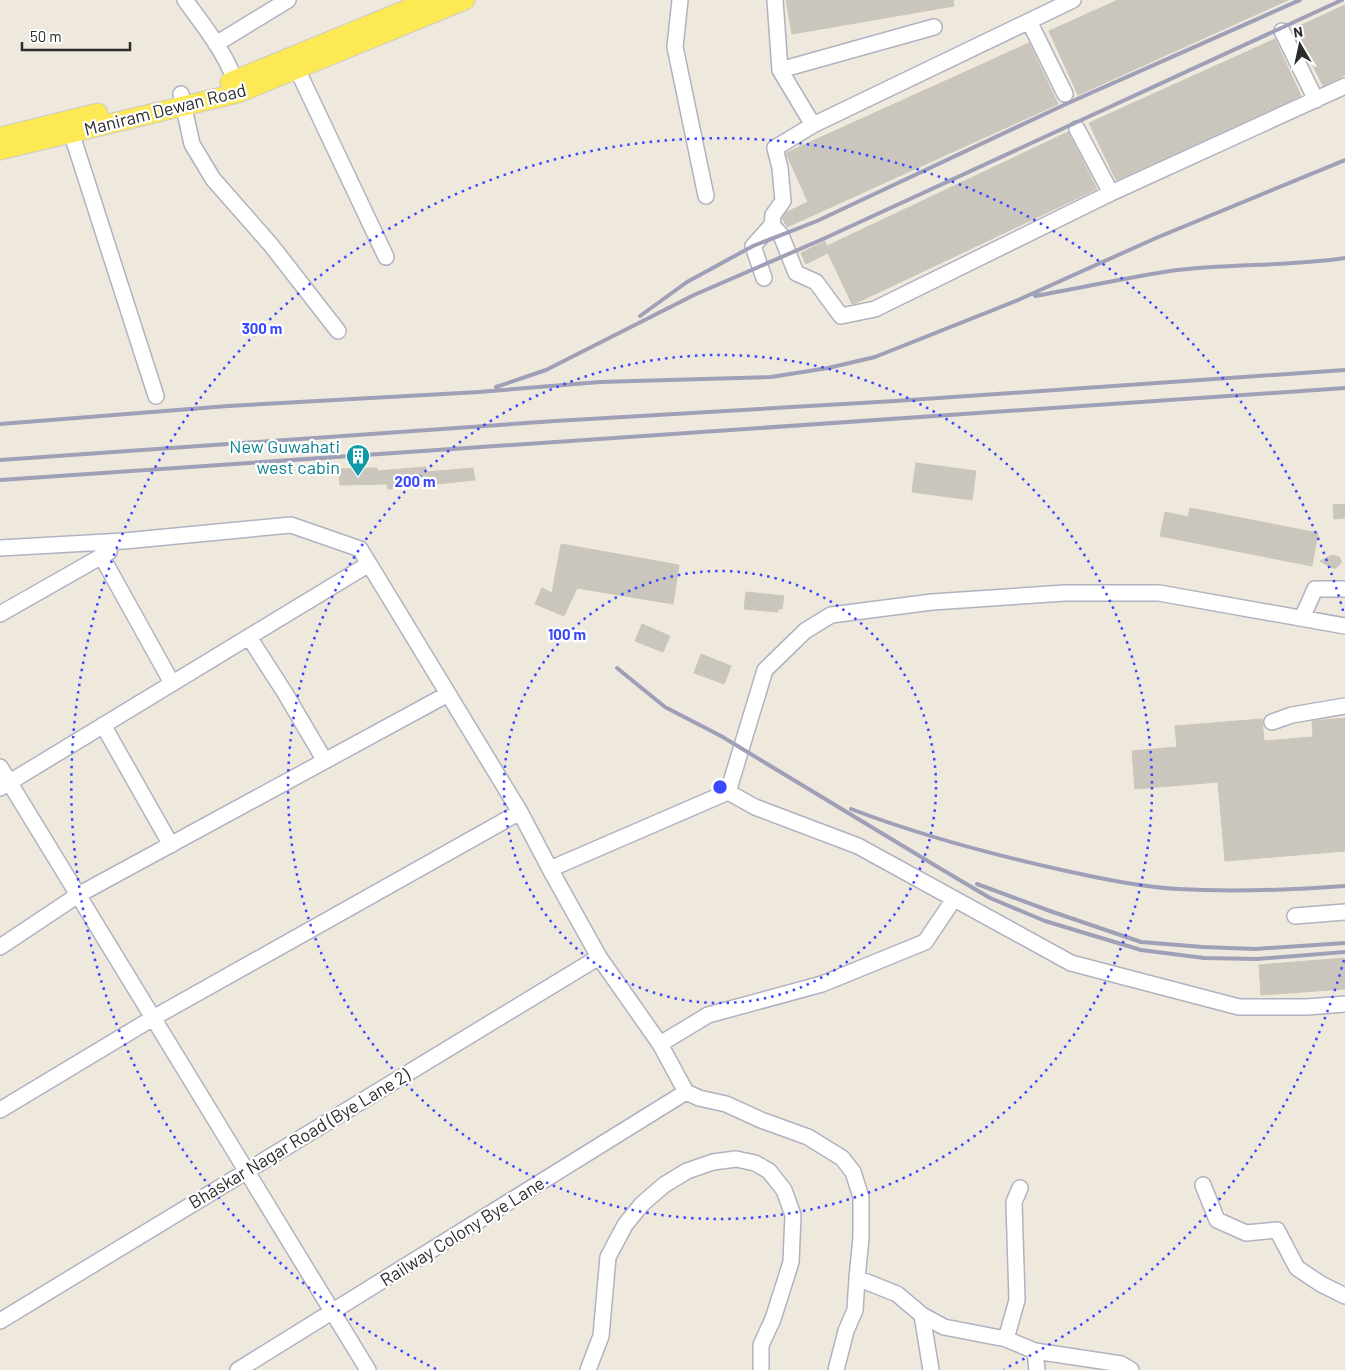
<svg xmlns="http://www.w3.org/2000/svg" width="1345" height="1370" font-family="Barlow,sans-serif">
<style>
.building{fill:#cac6bd;stroke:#cbc6b6}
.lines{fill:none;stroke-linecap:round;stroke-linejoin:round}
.minor-casing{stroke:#b1b2c1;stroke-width:18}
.major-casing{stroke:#ccc;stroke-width:21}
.minor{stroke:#fff;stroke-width:15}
.major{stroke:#fde954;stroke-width:19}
.rail{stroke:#9fa0b8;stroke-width:4}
.ring{fill:none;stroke:#3a48ff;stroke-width:2.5;stroke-dasharray:2.5 5}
.labels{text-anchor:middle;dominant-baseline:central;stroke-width:4.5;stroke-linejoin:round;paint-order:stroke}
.street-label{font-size:18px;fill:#2c2c2c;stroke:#fff}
.culture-label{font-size:18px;fill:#0d838f;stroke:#fff;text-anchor:end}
.centre{fill:#3a48ff;stroke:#fff;stroke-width:2.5}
.ring-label{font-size:15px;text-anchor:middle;font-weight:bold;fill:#3a48ff;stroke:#fff;stroke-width:4.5;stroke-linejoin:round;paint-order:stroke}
</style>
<rect width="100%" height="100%" fill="#efe9dd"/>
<path class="building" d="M786,0H953L954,6L792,34Z
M1118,0H1288L1078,95L1049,31Z
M1345,5V75L1323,86L1295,28Z
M1275,39L1301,96L1116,180L1089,123Z
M1029,43L1058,104L787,227L782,218L787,212L808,202L786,153Z
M1068,132L1097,189L856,303L852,304L828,253L806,264L801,253L825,241L827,246Z
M916,463L976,471L972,500L912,492Z
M426,467V472L473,468L475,480L388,489L387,484L340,485L339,469L377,468V471Z
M1345,504V518L1334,519L1333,505Z
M1190,508L1318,533L1312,566L1160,536L1165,512L1188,517Z
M561,544L679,565L673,604L577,588L564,616L535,604L542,588L552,593Z
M1332,555L1339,557L1341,560V563L1336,568H1332L1320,561Z
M746,592L784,596L782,609H778V612L744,609Z
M642,624L670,636L663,652L635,641Z
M701,654L731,666L724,684L694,673Z
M1345,718V851L1225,861L1218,782L1135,789L1132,751L1177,747L1175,726L1262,719L1264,741L1313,737L1312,721Z
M1345,958V989L1261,995L1259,965Z"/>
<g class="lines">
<g class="minor-casing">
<path id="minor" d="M185,0C204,26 230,58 237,89
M680,0L675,47L706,196
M775,0L780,70L813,125
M1073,0L813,125L775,148L780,168L783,201L773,215L772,225L781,235L796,273L816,282L841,316L875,309L1111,193L1345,86
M1029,21L1065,94
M1282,31L1316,100
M216,44L288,0
M297,69L386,257
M780,70L934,27
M181,94L192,144L213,179L271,245L338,331
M1077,129L1111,193
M71,132L156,396
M764,278L753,246L772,225
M0,548L124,541L291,525L360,549L520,812L550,869L599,957L660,1044L686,1092L699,1098L726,1104L761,1120L808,1137L842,1158L853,1172L861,1197V1238L857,1278L897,1294L922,1315L944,1327L1006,1339L1035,1351L1121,1364L1131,1370
M102,557L172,683
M0,614L109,552
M1302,618L1315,589H1345
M249,637L285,693L325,761
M1272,722L1292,715L1345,706
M103,725L171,845
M0,767L368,1370
M0,788L369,564
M728,792L755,807L858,846L1071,963L1239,1007H1307L1345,1004
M550,869L728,792L765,670L805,631L831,615L932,602L1065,593H1159L1345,626
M1295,916L1345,912
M0,947L78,895L448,694
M660,1044L708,1015L822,984L925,942L954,899
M0,1110L153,1018L520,812
M1203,1185L1217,1220L1246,1233L1277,1230L1297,1268L1321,1284L1345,1296
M922,1315L931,1370
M0,1321L599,957
M1006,1339L1017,1300L1014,1202L1020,1188
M1035,1351L1037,1370
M238,1370L686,1092
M588,1370L601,1336L608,1257L625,1225L642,1204L664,1185L687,1171L713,1162L736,1159L755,1163L769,1171L784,1190L793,1215L791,1262L773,1319L761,1345V1370
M836,1370L846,1331L855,1310L857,1278"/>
</g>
<g class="major-casing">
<path id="major" d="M230,82L430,0
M0,137L98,113
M0,150L238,93L465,0"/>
</g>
<use href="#minor" class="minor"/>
<use href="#major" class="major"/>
<path class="rail" d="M1035,296C1080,288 1125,278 1170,271C1228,263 1287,267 1345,258
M640,316L687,282L753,246L817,221L1066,104L1300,0
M496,387L546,370L694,295L823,239L1342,0
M0,424L228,406L479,392L600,382L771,377L828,368L875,357L1018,300L1156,238L1345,160
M0,460L555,421L895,401L1345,370
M0,480L1345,388
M617,668L665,707L721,736L936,866L990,898L1045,921L1141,950L1204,958L1257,959L1345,952
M851,809C919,835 990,854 1062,870C1100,878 1139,887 1178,889C1233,892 1290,890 1345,886
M977,884L1050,911L1141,942L1203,947L1255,949L1345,943"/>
</g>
<g class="ring">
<circle cx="720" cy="787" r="216"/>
<circle cx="720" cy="787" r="432"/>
<path d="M1344 960A648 648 0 0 1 1004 1369M436 1369A648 648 0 1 1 1344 614"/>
</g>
<defs>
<g id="building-pin" transform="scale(1.25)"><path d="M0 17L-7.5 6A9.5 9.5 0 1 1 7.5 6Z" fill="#0f9aa8" stroke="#fff"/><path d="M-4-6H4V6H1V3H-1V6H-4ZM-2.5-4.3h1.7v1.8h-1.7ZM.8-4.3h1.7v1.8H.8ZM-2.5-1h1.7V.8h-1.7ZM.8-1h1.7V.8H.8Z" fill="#fff"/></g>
</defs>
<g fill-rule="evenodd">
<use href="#building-pin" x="358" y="456"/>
</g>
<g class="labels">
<g class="street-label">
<text transform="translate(165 109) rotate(-14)">Maniram Dewan Road</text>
<text transform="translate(299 1138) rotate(-31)">Bhaskar Nagar Road (Bye Lane 2)</text>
<text transform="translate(462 1231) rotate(-32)">Railway Colony Bye Lane</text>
</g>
<g class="culture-label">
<text x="340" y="446">New Guwahati<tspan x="340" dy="21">west cabin</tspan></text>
</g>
</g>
<circle cx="720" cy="787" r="8" class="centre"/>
<g class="ring-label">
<text x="262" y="334">300 m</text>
<text x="415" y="487">200 m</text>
<text x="567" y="640">100 m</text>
</g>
<g transform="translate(1300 45) rotate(351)" stroke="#ffffff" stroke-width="4" paint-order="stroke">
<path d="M0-4L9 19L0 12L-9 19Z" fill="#2c2c2c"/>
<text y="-8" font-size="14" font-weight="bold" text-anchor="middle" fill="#2c2c2c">N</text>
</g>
<path d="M22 42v8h108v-8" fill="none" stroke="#2c2c2c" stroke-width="2.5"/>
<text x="30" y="42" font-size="15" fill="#2c2c2c" stroke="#ffffff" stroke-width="4" paint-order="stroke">50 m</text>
</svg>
